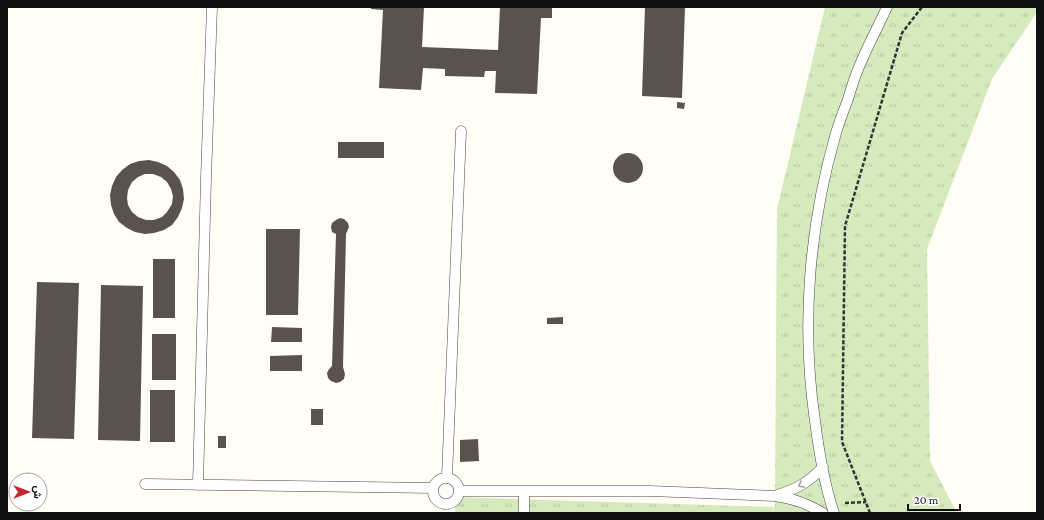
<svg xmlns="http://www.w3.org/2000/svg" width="1044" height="520" font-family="'Crimson Pro',Vazirmatn,serif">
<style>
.grass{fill:url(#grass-tufts)}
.building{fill:#5a524d;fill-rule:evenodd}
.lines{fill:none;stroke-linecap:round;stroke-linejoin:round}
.service-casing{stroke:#444;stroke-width:11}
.path{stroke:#333;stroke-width:2.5;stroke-dasharray:4 2;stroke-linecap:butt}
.service{stroke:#fff;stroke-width:10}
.oneway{stroke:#a0a0a0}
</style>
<defs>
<pattern id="grass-tufts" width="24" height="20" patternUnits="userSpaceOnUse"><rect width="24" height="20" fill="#d5ebbd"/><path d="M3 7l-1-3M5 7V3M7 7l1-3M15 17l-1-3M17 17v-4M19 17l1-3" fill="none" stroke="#b6c8a1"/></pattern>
</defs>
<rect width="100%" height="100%" fill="#fffdf5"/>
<path class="grass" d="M825,7H1037V12L992,79L927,249L930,461L957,513H455V497L775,507L777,209Z"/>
<path class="building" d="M371,7H424L422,47L498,50L500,7H552V18H541L537,94L495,93L496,71H485L484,77L445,76V69L423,68L421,90L379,88L383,10L371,9Z
M645,7H685L682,98L642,96Z
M677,102L685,103L684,109L677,108Z
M338,142H384V158H338Z
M613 168a15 15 0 1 1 30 0a15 15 0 1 1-30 0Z
M149,160L158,162L167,166L174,172L180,180L183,189L184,199L182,208L178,217L172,225L164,230L154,233L145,234L135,232L127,228L119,222L114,214L111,205L110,195L112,186L116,177L122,170L130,164L139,161ZM145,174H153L161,177L167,182L171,189L173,196L172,204L167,212L162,217L154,220H146L138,217L132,212L128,205L127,198L128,190L132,182L138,177Z
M340,218L344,219L348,223L349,227L346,234L343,367L345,374L344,379L340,382L336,383L331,381L328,378L327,373L329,369L332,366L336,234L332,232L331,227L332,223L336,220Z
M266,229H300L298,315H266Z
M153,259H175V318H153Z
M37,282L79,283L74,439L32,438Z
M101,285L143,286L140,441L98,440Z
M563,317V324H547V318Z
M272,327L302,328V342H271Z
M152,334H176V380H152Z
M302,355V371H270V356Z
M150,390H175V442H150Z
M311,409H323V425H311Z
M218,436H226V448H218Z
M478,439L479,461L460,462V440Z"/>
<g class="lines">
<g class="service-casing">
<path id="service" d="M447,477L461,131
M433 491a13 13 0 1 1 26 0a13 13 0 1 1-26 0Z
M145,484L433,488
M198,485L206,178L212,7
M460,491H650L775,496C794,499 806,503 823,513
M777,495C797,489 809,482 823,467
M524,513V491
M834,513C824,484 819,452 815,421C801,326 809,226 836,133C839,123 843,112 847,102C851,90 854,78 859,67C867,47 878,27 887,7"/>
</g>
<path class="path" d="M845,503L866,502
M870,513L842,442L845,226L902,33L922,7"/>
<use href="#service" class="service"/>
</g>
<defs><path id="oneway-chevron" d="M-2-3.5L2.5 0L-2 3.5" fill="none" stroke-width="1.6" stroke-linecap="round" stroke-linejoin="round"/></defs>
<use class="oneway" href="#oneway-chevron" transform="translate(801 485) rotate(149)"/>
<rect width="1044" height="520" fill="none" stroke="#111111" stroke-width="16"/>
<g transform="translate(28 492) rotate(90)"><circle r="19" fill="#ffffff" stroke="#a0a0a0"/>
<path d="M0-3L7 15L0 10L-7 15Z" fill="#c4262e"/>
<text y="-6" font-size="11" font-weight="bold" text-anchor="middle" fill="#111111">ش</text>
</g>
<path d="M908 504v6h52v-6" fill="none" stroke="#111111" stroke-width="2"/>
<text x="914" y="504" font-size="12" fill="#111111" stroke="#ffffff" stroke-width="3" paint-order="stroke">20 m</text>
</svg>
